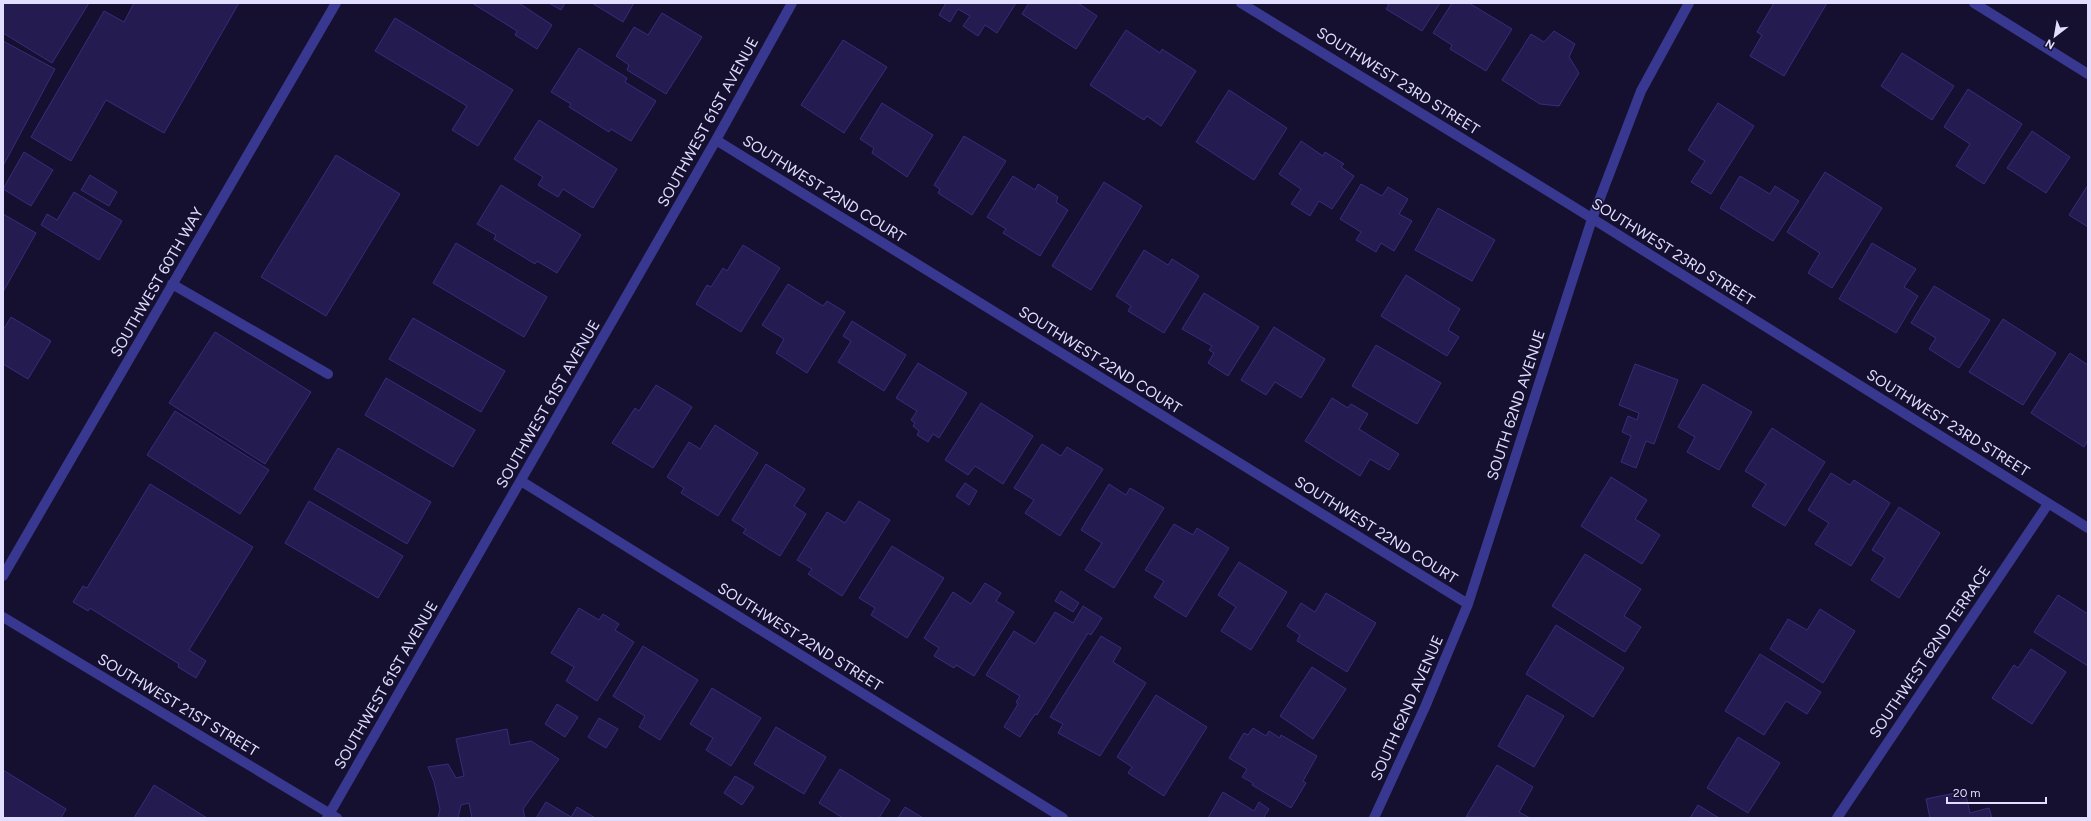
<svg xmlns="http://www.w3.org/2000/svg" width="2091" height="821" font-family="Figtree,sans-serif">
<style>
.building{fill:#241b51;stroke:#392b7e}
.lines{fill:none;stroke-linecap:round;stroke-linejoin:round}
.minor{stroke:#393891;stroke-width:10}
.labels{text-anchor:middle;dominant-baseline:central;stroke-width:3;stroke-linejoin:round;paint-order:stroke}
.street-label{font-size:15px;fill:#e1deff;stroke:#15102f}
</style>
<rect width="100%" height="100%" fill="#15102f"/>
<path class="building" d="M3,3H89L52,63L3,33Z
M134,3H239L164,133L106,100L71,161L31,137L104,11L124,22Z
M472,3H519L552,25L537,49L515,35L517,31Z
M549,3H565L561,10Z
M592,3H634L623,22Z
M946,3H1016L997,33L985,25L978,36L963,26L970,16L958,9L950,22L939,15Z
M1029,3H1078L1097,16L1076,49L1022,14Z
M1385,3H1440L1422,31L1386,9L1389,5Z
M1452,3H1469L1512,29L1486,71L1450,49L1452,45L1433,33Z
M1774,3H1827L1784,76L1750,56L1762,35L1757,32Z
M662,13L702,37L666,94L627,70L629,65L616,56L634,27L648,35Z
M395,18L513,90L478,146L452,130L467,106L375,51Z
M1126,30L1160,53L1162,49L1196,71L1161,126L1147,116L1144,120L1090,85Z
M1554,31L1575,44L1569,57L1579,73L1559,106L1540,104L1502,80L1531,34L1544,42Z
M843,40L887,67L844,133L801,105Z
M3,41L55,69L3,166Z
M579,48L627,78L625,82L656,101L631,141L611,129L609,132L569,107L571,104L551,92Z
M1902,53L1954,86L1932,120L1881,86Z
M1968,89L2022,124L1984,184L1956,166L1970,144L1944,127Z
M1229,90L1287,128L1254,180L1196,142Z
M882,103L933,135L907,177L872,153L874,148L860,139Z
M1718,103L1754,126L1711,194L1691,182L1705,161L1688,150Z
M539,120L617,169L593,208L563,189L558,197L538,185L543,177L514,159Z
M2032,131L2070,157L2046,193L2007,168Z
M964,136L1006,161L972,215L938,193L940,189L934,185Z
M1301,141L1323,156L1325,152L1344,164L1341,167L1354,176L1332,209L1319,201L1310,216L1291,204L1301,189L1279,174Z
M24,152L53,170L31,206L3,189Z
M336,155L400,194L326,316L261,277Z
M1825,172L1882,208L1832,288L1808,273L1820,253L1787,232Z
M90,175L117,192L109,206L81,190Z
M1013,176L1035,190L1038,184L1058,197L1056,202L1068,210L1040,256L1003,233L1006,229L987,217Z
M1740,176L1770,194L1775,186L1799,201L1773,241L1720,208Z
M1104,182L1142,206L1091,290L1052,266Z
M1361,184L1382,196L1388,187L1408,199L1399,214L1412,221L1394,251L1381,243L1376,252L1356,240L1361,232L1340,219Z
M501,185L581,235L557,273L537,261L535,264L494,239L496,235L477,224Z
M2088,185V227L2069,215Z
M74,192L122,221L99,260L41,225L47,214L57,220Z
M1438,208L1495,240L1472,281L1415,250Z
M3,214L36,233L3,292Z
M456,243L547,297L524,337L433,283Z
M1872,243L1916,269L1904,287L1918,296L1896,333L1839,299Z
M743,245L780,268L741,332L696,304L707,285L711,287L723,268L727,271Z
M1144,250L1168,265L1172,259L1199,276L1164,333L1128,311L1131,306L1116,296Z
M1406,275L1460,309L1448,330L1459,337L1447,356L1381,316Z
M788,284L823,306L827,301L845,312L807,373L776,353L784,339L762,325Z
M1934,286L1990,320L1959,368L1929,349L1936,338L1911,323Z
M1204,293L1259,327L1228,376L1208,363L1214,353L1209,350L1212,346L1182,329Z
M11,317L51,341L28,379L3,364V330Z
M413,318L505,371L481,412L389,359Z
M2003,319L2056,353L2023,405L1969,372Z
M852,321L906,355L884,391L838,362L851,341L843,336Z
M1274,327L1325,359L1301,398L1275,382L1266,395L1241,380Z
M215,332L311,392L265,464L169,403Z
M1376,345L1441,383L1417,424L1352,386Z
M2070,353L2088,365V440L2084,447L2031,413Z
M918,363L967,393L939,438L933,434L928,442L917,435L919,431L913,426L915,423L911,420L917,411L896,398Z
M1635,364L1678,380L1654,444L1646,441L1636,468L1621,462L1631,436L1622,432L1628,416L1637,420L1639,413L1619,405Z
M386,378L475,430L453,467L365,415Z
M1703,384L1752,412L1719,470L1687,452L1695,437L1678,427Z
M656,385L692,407L653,468L612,443L635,408L639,411Z
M1332,398L1348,408L1351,404L1368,414L1359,429L1399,454L1389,470L1370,459L1360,476L1305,441Z
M981,403L1033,436L1003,484L975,466L968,475L945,460Z
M175,411L269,470L240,514L147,455Z
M715,425L758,453L718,516L681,493L684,488L667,477L689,442L700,449Z
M1772,428L1825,462L1785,526L1752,506L1766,484L1745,471Z
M1042,444L1061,456L1067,447L1103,469L1060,536L1025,513L1034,500L1014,488Z
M338,448L431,502L407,544L314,489Z
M766,464L805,489L794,506L806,514L780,556L743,533L746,529L732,520Z
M1831,473L1850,485L1854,480L1890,503L1851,566L1815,544L1829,523L1808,510Z
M1611,477L1647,500L1635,519L1660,535L1642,564L1581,526Z
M965,483L977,491L969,505L956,496Z
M150,484L253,547L189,650L206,661L196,678L178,667L179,664L90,608L88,611L73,602L83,586L87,588Z
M1109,484L1126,495L1130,488L1164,508L1114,588L1085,570L1102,543L1081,530Z
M309,501L403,556L378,598L285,543Z
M859,501L890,520L842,596L808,574L812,569L797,560L827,512L845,523Z
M1899,507L1940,533L1899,598L1871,580L1885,558L1872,550Z
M1174,524L1193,535L1197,528L1229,548L1186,617L1154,597L1164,581L1145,570Z
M892,546L944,578L907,638L871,615L875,608L859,598Z
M1585,554L1641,589L1624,616L1641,627L1625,652L1552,606Z
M1239,562L1287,592L1251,650L1221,631L1236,607L1218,595Z
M985,583L1001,593L996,601L1014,612L974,676L956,665L954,668L934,656L939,648L924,638L953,592L971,604Z
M1061,591L1079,603L1073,612L1055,601Z
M1326,593L1376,623L1347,672L1297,641L1300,635L1287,626L1301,603L1315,612Z
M2058,595L2088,614V666L2034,632Z
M1083,606L1102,618L1091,635L1088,633L1037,715L1035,714L1020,737L1004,727L1018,704L1016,702L1020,696L986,675L1014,631L1035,644L1055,612L1073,623Z
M579,608L599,620L603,614L619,624L615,630L634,642L597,701L566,681L574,667L551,653Z
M1820,609L1855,631L1823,683L1770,649L1788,619L1807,630Z
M1556,625L1624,668L1593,717L1526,674Z
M1101,636L1121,648L1113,662L1146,683L1100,756L1058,733L1063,724L1050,717Z
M643,646L698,680L660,740L639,727L645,716L613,696Z
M2031,649L2066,672L2032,724L1992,698L2014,665L2018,668Z
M1760,654L1821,692L1807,714L1786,701L1764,735L1725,711Z
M1312,667L1346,689L1313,739L1280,716Z
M712,688L761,718L731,766L706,750L713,738L690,724Z
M1156,695L1207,727L1164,796L1128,773L1132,767L1117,757Z
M1527,695L1564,716L1534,767L1498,746Z
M557,704L578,717L565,737L545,724Z
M599,718L618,729L606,748L588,737Z
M776,727L826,757L804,794L754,764Z
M1253,728L1266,736L1269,731L1280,738L1281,735L1317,756L1303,781L1306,783L1291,808L1252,785L1253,783L1242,777L1247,769L1229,758L1244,733L1248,735Z
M507,729L510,745L531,741L559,759L523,809L525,818H472L469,803L461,805L458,818H438L440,809L434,782L428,767L448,764L456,778L464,776L456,739Z
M1738,737L1780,763L1748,813L1707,788Z
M1497,765L1533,787L1519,812L1530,818L1466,817Z
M840,769L890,800L879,818H843L819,803Z
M3,770L66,809L61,818H3Z
M735,776L754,787L742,805L724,793Z
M154,785L207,818H134Z
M1965,791L1970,813L1989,808L1992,818H1930L1926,799Z
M1223,792L1254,811L1259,802L1269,809L1264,817L1266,818H1208Z
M546,802L571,817L577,807L595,818H536Z
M1698,805L1719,818H1690Z
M905,807L923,818H898Z"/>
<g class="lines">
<path class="minor" d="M1241,3L1569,204L2088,528
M1974,3L2088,74
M716,140L1468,604
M172,284L328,374
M521,481L1063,818
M3,576L336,3
M3,617L337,818
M327,818L716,140L792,3
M1374,818L1425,707L1468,604L1592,219L1641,91L1689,3
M1837,818L2048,504"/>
</g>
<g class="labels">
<g class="street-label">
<text transform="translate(1398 81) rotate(32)">SOUTHWEST 23RD STREET</text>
<text transform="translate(708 122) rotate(-61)">SOUTHWEST 61ST AVENUE</text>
<text transform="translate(824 189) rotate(32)">SOUTHWEST 22ND COURT</text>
<text transform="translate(1673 252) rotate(32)">SOUTHWEST 23RD STREET</text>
<text transform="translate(157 282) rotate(-60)">SOUTHWEST 60TH WAY</text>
<text transform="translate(1100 360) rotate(32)">SOUTHWEST 22ND COURT</text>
<text transform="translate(548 404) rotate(-60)">SOUTHWEST 61ST AVENUE</text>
<text transform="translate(1516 405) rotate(-72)">SOUTH 62ND AVENUE</text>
<text transform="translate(1948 423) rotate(32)">SOUTHWEST 23RD STREET</text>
<text transform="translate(1376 530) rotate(32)">SOUTHWEST 22ND COURT</text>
<text transform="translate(800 637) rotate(32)">SOUTHWEST 22ND STREET</text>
<text transform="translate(1930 652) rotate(-56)">SOUTHWEST 62ND TERRACE</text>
<text transform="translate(386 685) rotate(-60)">SOUTHWEST 61ST AVENUE</text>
<text transform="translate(178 705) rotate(31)">SOUTHWEST 21ST STREET</text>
<text transform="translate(1407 708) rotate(-66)">SOUTH 62ND AVENUE</text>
</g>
</g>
<rect width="2091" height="821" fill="none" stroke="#e1deff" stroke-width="8"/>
<g transform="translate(2055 36) rotate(211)" stroke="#15102f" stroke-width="3" paint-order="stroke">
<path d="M0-3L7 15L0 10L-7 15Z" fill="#e1deff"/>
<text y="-6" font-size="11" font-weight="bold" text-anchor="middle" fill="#e1deff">N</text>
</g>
<path d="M1947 797v6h99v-6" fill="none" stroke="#e1deff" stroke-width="2"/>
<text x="1953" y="797" font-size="12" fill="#e1deff" stroke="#15102f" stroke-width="3" paint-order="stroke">20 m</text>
</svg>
